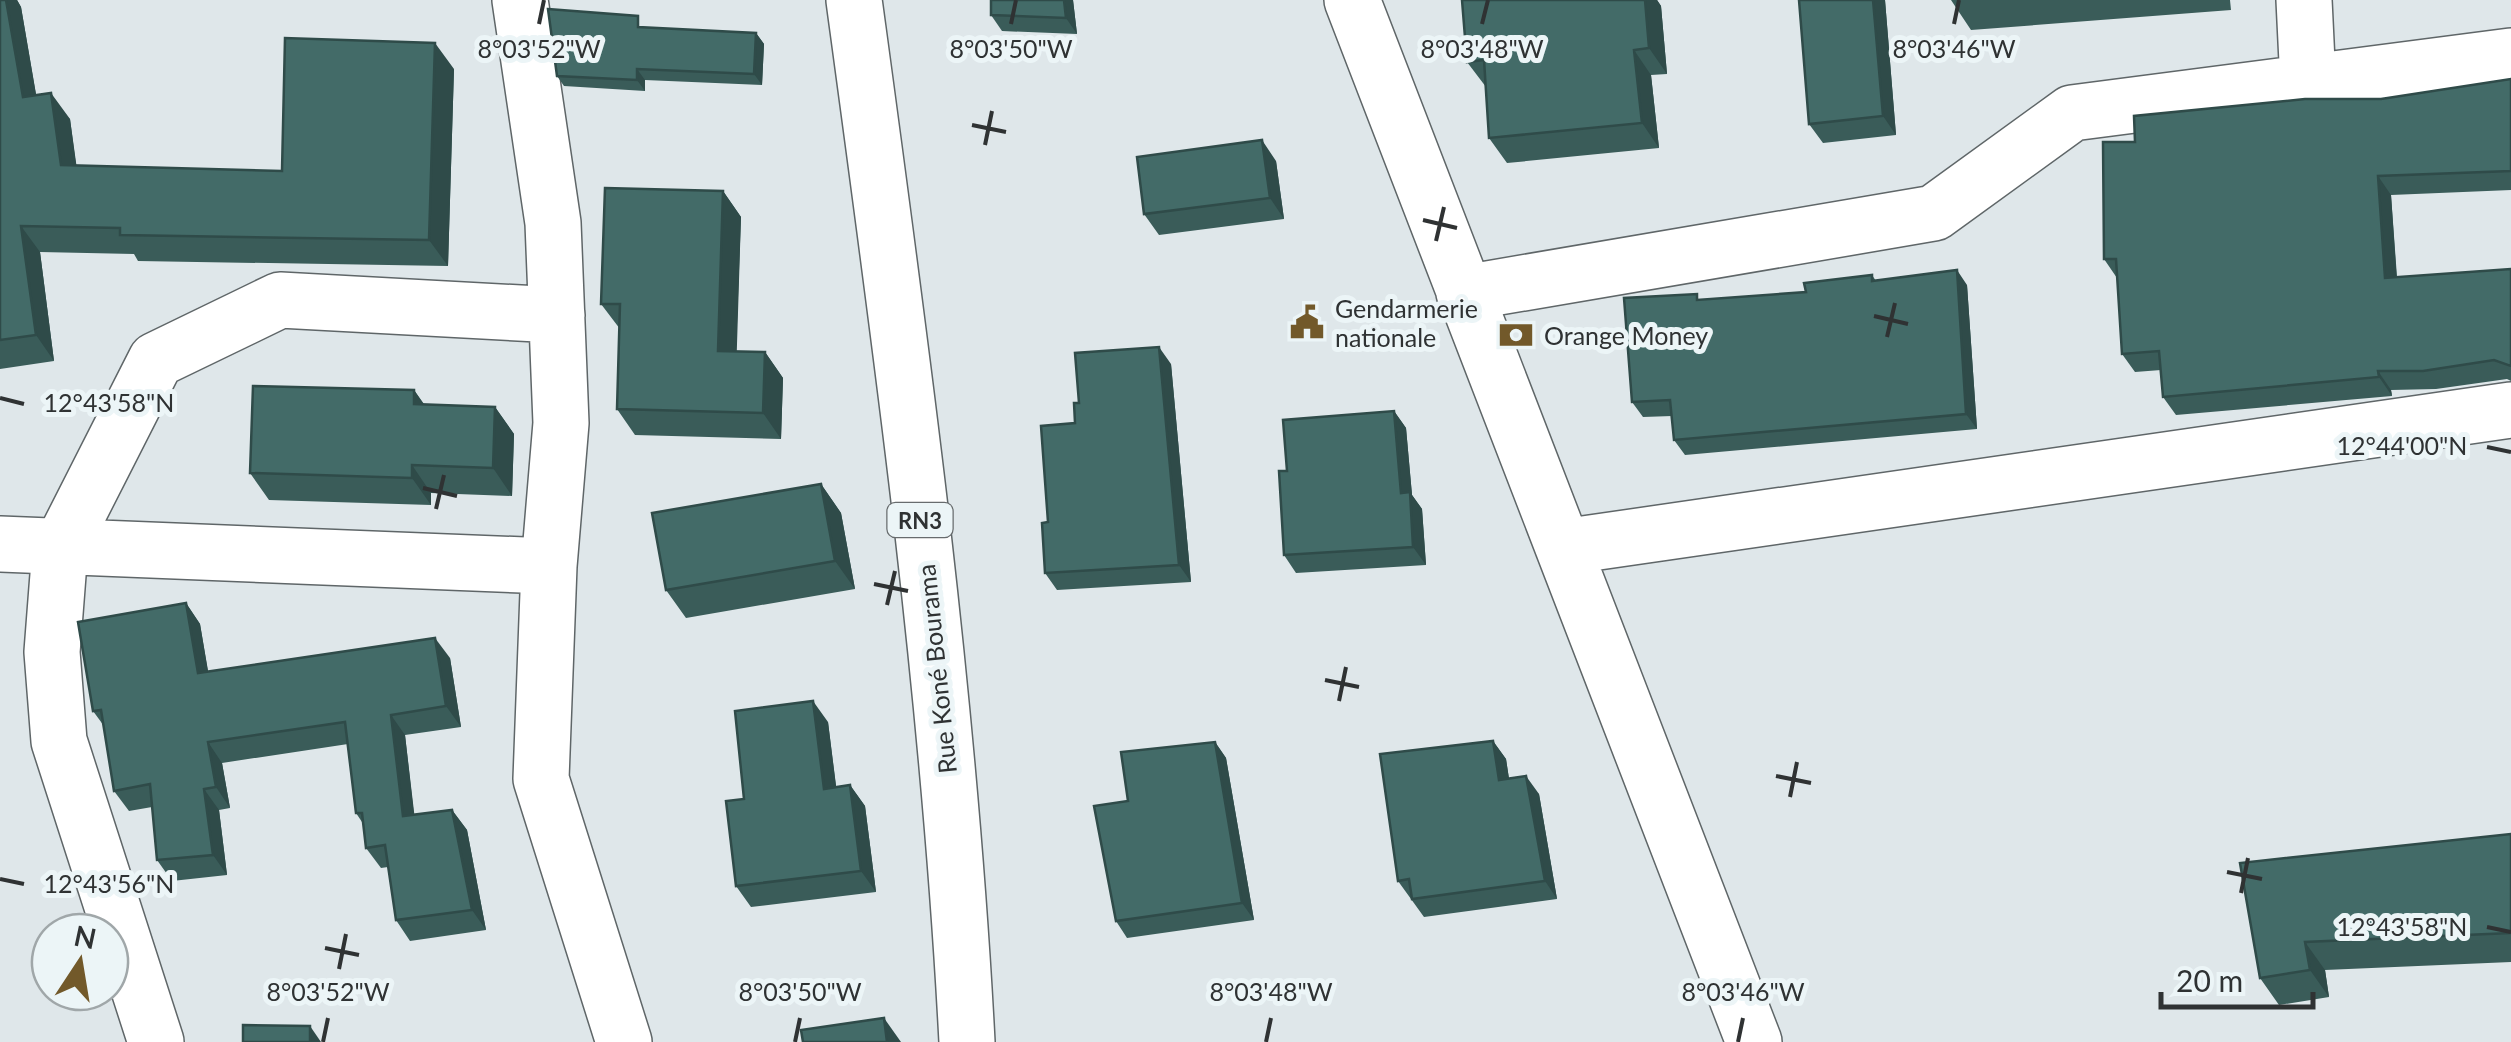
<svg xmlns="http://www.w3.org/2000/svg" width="2511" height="1042" font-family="Lato,sans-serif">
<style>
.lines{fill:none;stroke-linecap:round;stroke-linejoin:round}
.minor-casing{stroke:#5f6668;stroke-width:58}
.highway-casing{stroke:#5f6668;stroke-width:58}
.minor{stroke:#fff;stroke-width:55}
.highway{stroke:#fff;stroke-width:55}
.wall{fill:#3a5c59}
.shaded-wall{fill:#2f4b49}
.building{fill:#436b68;stroke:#2f4b49;stroke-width:2.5}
.ticks{fill:none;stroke:#2f3233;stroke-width:4}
.labels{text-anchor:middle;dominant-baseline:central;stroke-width:10;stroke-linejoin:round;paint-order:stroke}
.shield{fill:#ecf5f7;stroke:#686c6e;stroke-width:2.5}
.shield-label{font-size:22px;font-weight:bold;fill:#2f3233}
.poi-label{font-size:25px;fill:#2f3233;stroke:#ecf5f7;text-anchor:start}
.street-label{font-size:25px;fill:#2f3233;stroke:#ecf5f7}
.ticks-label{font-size:25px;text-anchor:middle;fill:#2f3233;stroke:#ecf5f7;stroke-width:10;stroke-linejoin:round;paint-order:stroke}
</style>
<rect width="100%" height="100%" fill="#dfe7ea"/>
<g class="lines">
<g class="minor-casing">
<path id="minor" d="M520,0L553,223L561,423L549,566
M1352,0L1754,1042
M2304,0L2308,83
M1464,293L1934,213L2072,113L2511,56
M0,544L549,566L541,779L624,1042
M1563,547L2511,410
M156,1042L59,741L52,652L60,549L156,360L280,300L557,315"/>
</g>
<g class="highway-casing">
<path id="highway" d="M854,0C901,346 949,693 967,1042"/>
</g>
<use href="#minor" class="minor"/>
<use href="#highway" class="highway"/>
</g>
<path class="wall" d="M0,0H17L21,7L36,95L70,119L76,165L282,171L454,69L448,266L138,261L134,254L40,252L54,361L0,369Z
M991,0H1073L1077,34L1002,31L991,15Z
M1462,0H1657L1661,6L1667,74L1651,75L1659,148L1507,163L1489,138L1486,87L1467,62Z
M1799,0H1885L1896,135L1823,143L1809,124Z
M1951,0H2230L2231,10L1971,30Z
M645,27L756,33L764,44L762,85L645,80V91L564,86L557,76Z
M2511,79V190L2391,195L2397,277L2511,269V381L2507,379L2436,389L2391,390L2392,396L2176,415L2163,397L2161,370L2135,372L2122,354L2117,278L2104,259L2135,142L2381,99Z
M1276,161L1284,219L1159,235L1144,214Z
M723,191L741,217L736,351L765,352L783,378L781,439L635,435L617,409L620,329L601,304Z
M1872,275L1876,281L1967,285L1977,429L1685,455L1674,440L1672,416L1643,417L1632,402L1701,300L1806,292Z
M1171,364L1191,582L1057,590L1045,573L1048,522L1075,423L1079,403Z
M414,390L424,404L495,407L514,434L512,496L431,493V505L269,500L250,473Z
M1394,411L1406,428L1412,495L1422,509L1426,565L1296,573L1284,555L1287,471Z
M821,484L841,513L855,589L686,618L666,590Z
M186,603L200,624L208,672L450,658L461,727L405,735L414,815L452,810L467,830L486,930L410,941L396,920L388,867L381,868L366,848L364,825L356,813L348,744L222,763L230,808L219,810L227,875L172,881L157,860L152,807L129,811L114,791L104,726L93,711Z
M828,722L836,787L850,785L865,806L876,892L751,907L736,886L744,799Z
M1493,741L1506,759L1509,779L1539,794L1557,899L1424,917L1398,881Z
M1215,742L1226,758L1254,920L1127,938L1116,921L1128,801Z
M2511,834V962L2325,970L2329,997L2279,1005L2260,978L2240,863Z"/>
<path class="shaded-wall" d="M6,0H17L21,7L41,123L23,97Z
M1064,0H1073L1077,34L1066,18Z
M1645,0H1657L1661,6L1667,74L1649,48Z
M1873,0H1885L1896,135L1883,116Z
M756,33L764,44L762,85L754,74Z
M435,43L454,69L448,266L429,240Z
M1634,50L1651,75L1659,148L1642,123Z
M637,69L645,80V91L637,80Z
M51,93L70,119L80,191L61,165Z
M1262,140L1276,161L1284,219L1270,198Z
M2378,176L2391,195L2398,297L2385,278Z
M723,191L741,217L736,376L718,351Z
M21,226L40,252L54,361L36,335Z
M1957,270L1967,285L1977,429L1966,414Z
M1159,347L1171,364L1191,582L1179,565Z
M765,352L783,378L781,439L763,413Z
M2378,371L2391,390L2392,396L2379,377Z
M414,390L433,418L414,404Z
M495,407L514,434L512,496L493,468Z
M1394,411L1406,428L1412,495L1422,509L1426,565L1413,547L1401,493Z
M412,465L431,493V505L412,478Z
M821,484L841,513L855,589L835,561Z
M186,603L200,624L212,694L198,673Z
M435,638L450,658L461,727L446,706Z
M813,701L828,722L839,809L824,789Z
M391,715L405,735L417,837L403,816Z
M1493,741L1506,759L1512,798L1499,780Z
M208,742L222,763L230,808L216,787Z
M1215,742L1226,758L1254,920L1242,903Z
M1526,776L1539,794L1557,899L1545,881Z
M850,785L865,806L876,892L861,871Z
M204,789L219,810L227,875L213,855Z
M452,810L467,830L486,930L472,910Z
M2305,942L2325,970L2329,997L2310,970Z
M884,1018L901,1042H887Z
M310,1026L321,1042H310Z"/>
<path class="building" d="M0,0H6L23,97L51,93L61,165L282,171L285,38L435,43L429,240L120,235V228L21,226L36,335L0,340Z
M991,0H1064L1066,18L991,15Z
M1462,0H1645L1649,48L1634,50L1642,123L1489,138L1484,60L1467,62Z
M1799,0H1873L1883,116L1809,124Z
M548,9L638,16V27L756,33L754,74L637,69V80L557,76Z
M2511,79V171L2378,176L2385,278L2511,269V366L2494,360L2423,371H2378L2379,377L2163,397L2159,351L2122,354L2116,259H2104L2103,142H2135L2134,116L2305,99H2381Z
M1262,140L1270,198L1144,214L1137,157Z
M605,188L723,191L718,351L765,352L763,413L617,409L620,304H601Z
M1957,270L1966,414L1674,440L1670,400L1632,402L1624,298L1697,294V300L1806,292L1804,283L1872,275V281Z
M1159,347L1179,565L1045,573L1042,523L1048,522L1041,426L1075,423L1074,403H1079L1075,353Z
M253,386L414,390V404L495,407L493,468L412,465V478L250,473Z
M1394,411L1401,493L1410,492L1413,547L1284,555L1279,471H1287L1283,420Z
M821,484L835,561L666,590L652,513Z
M186,603L198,673L435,638L446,706L391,715L403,816L452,810L472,910L396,920L385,845L366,848L362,813H356L345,722L208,742L216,787L204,789L213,855L157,860L150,784L114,791L101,710L93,711L78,622Z
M813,701L824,789L850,785L861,871L736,886L726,801L744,799L735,711Z
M1493,741L1499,780L1526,776L1545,881L1412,899L1409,879L1398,881L1380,754Z
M1215,742L1242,903L1116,921L1094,806L1128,801L1121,752Z
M2511,834V933L2305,942L2310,970L2260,978L2240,863Z
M884,1018L887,1042H803L801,1030Z
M243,1025L310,1026V1042H243Z"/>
<path class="ticks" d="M539,24L544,0M1011,24L1016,0M1482,24L1488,0M1954,24L1959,0M972,125L1006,132M985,145L992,111M1423,220L1457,228M1436,241L1444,207M1874,316L1908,324M1887,337L1895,303M0,398L24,404M2487,447L2511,452M423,488L457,496M436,509L444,475M874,584L908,591M887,605L895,571M1325,680L1359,687M1339,701L1346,667M1776,776L1811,783M1790,797L1797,762M2227,872L2262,879M0,879L24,884M2241,893L2248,858M2487,927L2511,932M325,948L359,955M339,969L346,934M323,1042L328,1018M795,1042L800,1018M1266,1042L1271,1018M1738,1042L1743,1018"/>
<defs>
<g id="civic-bare" transform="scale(2.7)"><path d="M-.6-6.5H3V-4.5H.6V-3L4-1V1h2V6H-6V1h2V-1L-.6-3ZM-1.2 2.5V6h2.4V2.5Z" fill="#72592a" stroke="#ecf5f7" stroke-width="2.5" paint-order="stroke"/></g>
<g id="bank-bare" transform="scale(2.7)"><path d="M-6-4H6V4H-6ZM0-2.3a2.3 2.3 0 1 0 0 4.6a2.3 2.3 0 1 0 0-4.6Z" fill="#72592a" stroke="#ecf5f7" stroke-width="2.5" paint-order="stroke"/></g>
</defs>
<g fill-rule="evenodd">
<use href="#civic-bare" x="1307" y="322"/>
<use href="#bank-bare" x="1516" y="335"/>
</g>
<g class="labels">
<rect class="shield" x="887.5" y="503" width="65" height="34" rx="8"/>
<g class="shield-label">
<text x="920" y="520">RN3</text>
</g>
<g class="poi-label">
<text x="1335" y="308">Gendarmerie<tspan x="1335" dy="29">nationale</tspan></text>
<text x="1544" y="335">Orange Money</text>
</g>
<g class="street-label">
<text transform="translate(936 669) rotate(-96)">Rue Koné Bourama</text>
</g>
</g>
<g class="ticks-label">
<text x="539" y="58">8°03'52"W</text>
<text x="1011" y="58">8°03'50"W</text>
<text x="1482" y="58">8°03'48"W</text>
<text x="1954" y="58">8°03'46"W</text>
<text x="109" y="412">12°43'58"N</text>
<text x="2402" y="455">12°44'00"N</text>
<text x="109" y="893">12°43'56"N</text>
<text x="2402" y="936">12°43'58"N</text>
<text x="328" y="1001">8°03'52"W</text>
<text x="1271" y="1001">8°03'48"W</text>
<text x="800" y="1001">8°03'50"W</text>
<text x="1743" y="1001">8°03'46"W</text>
</g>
<g transform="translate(80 962) rotate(12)"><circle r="48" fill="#ecf5f7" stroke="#a0a7a9" stroke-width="2.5"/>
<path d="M0-8L18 38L0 25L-18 38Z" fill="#72592a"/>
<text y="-15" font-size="28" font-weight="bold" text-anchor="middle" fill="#2f3233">N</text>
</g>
<path d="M2161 992v15h152v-15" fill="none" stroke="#2f3233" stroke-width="5"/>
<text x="2176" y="992" font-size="30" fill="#2f3233" stroke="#ecf5f7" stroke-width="8" paint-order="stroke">20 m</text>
</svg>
